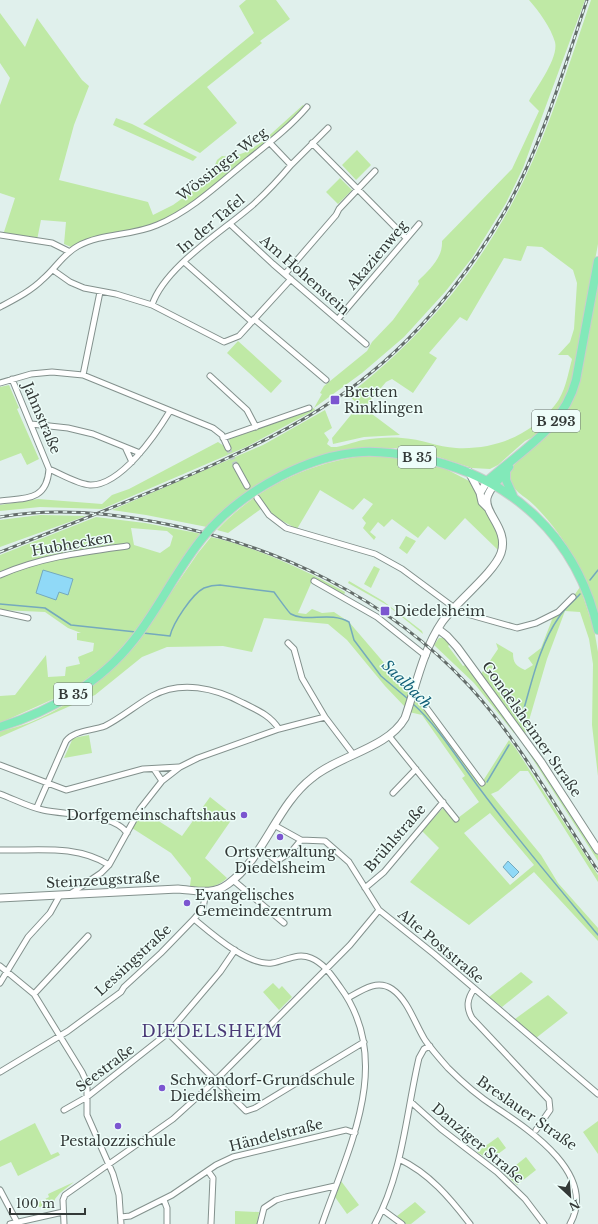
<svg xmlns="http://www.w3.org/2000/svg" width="598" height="1224" font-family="'Libre Baskerville',serif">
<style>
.green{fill:#bfe9a5;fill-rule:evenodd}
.water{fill:#90d9f7;stroke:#74a9bd}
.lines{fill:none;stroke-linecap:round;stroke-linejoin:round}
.stream{stroke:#74a9bd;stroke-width:1.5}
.street-tunnel{stroke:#bdcbc8;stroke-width:5;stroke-dasharray:5 2.5;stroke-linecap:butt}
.street-casing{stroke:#83918d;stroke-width:7}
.secondary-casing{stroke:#83918d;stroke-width:9}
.primary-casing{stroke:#cacccb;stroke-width:10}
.street{stroke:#fff;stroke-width:5}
.secondary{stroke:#fff;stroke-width:7}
.primary{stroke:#82e9b9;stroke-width:8}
.rail-casing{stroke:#646d6a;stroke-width:3}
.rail{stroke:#edfdf9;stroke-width:1.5;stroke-dasharray:4.5;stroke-linecap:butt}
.primary-bridge-casing{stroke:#cacccb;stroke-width:10;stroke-linecap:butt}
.primary-bridge{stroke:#82e9b9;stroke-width:8}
.poi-dot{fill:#7c56d0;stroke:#edfdf9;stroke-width:1.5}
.labels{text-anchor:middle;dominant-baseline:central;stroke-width:3;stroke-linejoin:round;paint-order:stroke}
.shield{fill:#edfdf9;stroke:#6b7471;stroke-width:1}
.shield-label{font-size:13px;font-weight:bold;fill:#333937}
.street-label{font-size:14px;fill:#333937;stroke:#edfdf9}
.poi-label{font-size:14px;fill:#333937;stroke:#edfdf9;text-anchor:start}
.water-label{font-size:15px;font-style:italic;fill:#0f5e77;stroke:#edfdf9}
.quarter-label{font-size:16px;letter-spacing:1px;fill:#4a3976;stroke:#edfdf9}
</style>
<rect width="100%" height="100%" fill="#e0f0ec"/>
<path class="green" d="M246,0H276L290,19L260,41L262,43L207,87L237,123L200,153L143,124L254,33L239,6Z
M529,0H585L523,168L506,203L472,258L445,292L404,337L362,373L314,408L315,410L246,447L102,509L40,507L0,511V505L38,499L102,504L112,495L129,489L218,442L224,446L230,443L229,439L301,414L314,408L322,394L320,393L324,386L367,351L372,342L393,320L419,284L418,281C429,270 443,258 442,241L512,169L539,111L529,101C536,88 559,58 555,42C551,28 539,11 529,0Z
M591,0H598V244L573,379L564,404L551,421L535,436L525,441L498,465L490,469L472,468L432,455L395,448L347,450L287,471L256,485L227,507L207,527L146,515L112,510L263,445L325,410L332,428L324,433L329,440L327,444L331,447C340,448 353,442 363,440C375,438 390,437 402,438C421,439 438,447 456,448C495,450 531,435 555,405C565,393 568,374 572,359L568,355H558L570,342L574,329L577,283L573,270L542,247L527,246L521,261L504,258L467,321L460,317L429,353L437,358L413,393L392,379L386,382L364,408L400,435L364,437L333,444L332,438L359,405L348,395C422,338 482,267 523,182C551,124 570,61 591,0Z
M0,13L25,47L37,18L82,80L89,86L74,125L59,180L148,202L153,215L173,205L194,190L213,170L217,160L222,156L232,157L246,152L262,142L303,105L306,108C277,134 248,159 217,183C201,196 185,209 167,219C137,235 101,233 71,247L64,244L66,222L41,220L37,240L3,235L15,198L0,193V105L10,78L0,63Z
M116,118L132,124L197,157L193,161L113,125Z
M357,150L371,165L356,180L342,165Z
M340,178L352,190L338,204L326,192Z
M598,277V614C585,574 565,536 535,506C521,492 510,492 509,470L563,417Z
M238,341L282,381L271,393L227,353Z
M9,385L19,408L17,409L39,459L27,465L21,453L0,461V387Z
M363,456L410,458L444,468L471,482L498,532V550L465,518L445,540L428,526L418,538L392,519L384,527L378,522L370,532L376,537L374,540L363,528L366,523L362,518L373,504L364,498L353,510L320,490L297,529L275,517L265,506L228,533L217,530C255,489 308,463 363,456Z
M40,515L86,516L0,547V520Z
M96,517L145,523L202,534L133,634L108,663L69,692L0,723V696L15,695L46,655L48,677L65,676L66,667L80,664L78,657L93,651L94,643L77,640V633H81L68,628L45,612L0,610V555ZM131,528L167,531L173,536L170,546L160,553L134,545Z
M406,536L416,541L407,554L399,548Z
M211,537C258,548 303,569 345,592L343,598L312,581L298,613L306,614L312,609L322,613L334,612L349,622L397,678V681L411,691L406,708L385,686L347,640L328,624L264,618L252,652L223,646L167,647L142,657L95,695L0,737V731C50,723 109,678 140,640L139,639L198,553Z
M374,566L380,569L371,588L364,584Z
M349,581L383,601L422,631L423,634L387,605L348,583Z
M580,587L594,629L598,652V776L592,725L593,664L589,639L580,612L565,611L547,659L525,734L481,674L498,649L496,643L513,653C513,663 516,666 525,670L533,665L528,658L541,648L555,612L573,597Z
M439,638H445L451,643L448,646L463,666L467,664L515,731L514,733L474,683L434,645Z
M414,695L481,784L509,740L516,749L598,875V882L528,771H520L498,791L491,794L541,855L558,883L598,928V941L534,872L469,925L410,882L439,848L422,831L443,808L454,821L479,802L462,778L465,776L422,715L409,712ZM490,813L534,865L510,885L464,833Z
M516,733L565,803L598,855V861Z
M89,735L92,753L64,758L73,738Z
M210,797L234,816L205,858L227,878C216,889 204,888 190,886L191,878L171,853L132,828L143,811L182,836Z
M521,972L533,982L502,1007L489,997Z
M273,983L279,989L282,986L292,997L279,1010L263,992Z
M548,995L568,1013L536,1038L515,1019Z
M598,1121V1154L583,1132Z
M35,1123L51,1155L58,1152L60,1155L18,1176L11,1162L0,1167V1141Z
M498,1137L506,1148L490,1160L477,1152Z
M526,1157L536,1170L517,1185L505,1174Z
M341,1181L359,1205L347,1214L335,1197Z
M74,1182L60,1193L55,1199L53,1209L44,1210L43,1208L37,1206V1203L49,1197L48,1194Z
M415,1202L426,1212L411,1224H406L397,1216Z
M235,1211L259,1212L257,1224H235Z"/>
<path class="water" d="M43,570L73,579L68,595L59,592L56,600L36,593Z
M508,861L519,872L513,878L503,867Z"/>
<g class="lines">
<path class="stream" d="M590,580L598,570
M0,604L45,608L71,625L136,632
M143,633L170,636C173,623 192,594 204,588C209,586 215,585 220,585L274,592C277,596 289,613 291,614C306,623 330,611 349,622L354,640L381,676L408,699
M412,703C439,727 458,760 480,789C517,839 558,887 598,935
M520,722C531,687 538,647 559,617C564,609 573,602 580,594
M487,782L509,745"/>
<path class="street-tunnel" d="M228,448L236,466"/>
<g class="street-casing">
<path id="street" d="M312,143L406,238
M291,165L328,128
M230,224L273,264L366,344
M0,235L52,243L68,251
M184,262L252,322
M53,270L70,282L84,288L116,294L152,305L224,342L239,336L291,279
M285,274L336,215L339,209L375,171
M152,305C165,266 225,230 255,203C268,191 280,178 291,165L270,143
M0,307C15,299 31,291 43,279C56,268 63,254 78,246C102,233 132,236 157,225C191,211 220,183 248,160C269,143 290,127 307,107
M254,319L326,380
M338,319L419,224
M83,375L100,292
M210,376L247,410L256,427
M12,379L49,469C61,474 77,484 90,485C121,486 156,434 170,411
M0,383L31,374L52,372L83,375L213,428L222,435L228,448
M31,424L68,428L93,434L140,453
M223,438L309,408
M126,449L132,462
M236,466L247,486
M257,498L269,515L286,528L375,554L402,569L460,612L517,628L536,623L558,612L573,597
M0,501C26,498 47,501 49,469
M0,575C41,557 83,552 127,546
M314,581L377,617L426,656
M0,612L28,618
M288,643L294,649L302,678L325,717L353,754
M414,691L482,783
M389,736L456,819
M0,765L66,790L143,769L179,767
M154,769L162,781
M393,793L416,769
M0,794C14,799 28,807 43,810C64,815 114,813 127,833
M37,807L66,741C75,730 92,731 105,726C121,718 136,705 152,696C181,680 215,688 243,703C257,710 270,715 279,729
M274,825L301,840L325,841L349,862L379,910L434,954L598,1094
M260,848L277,861L291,852L301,840
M0,850C37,851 75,844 109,865
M233,880L284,923
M365,888L384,872L443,802
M70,894L101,873L109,865L140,809L162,781L180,767L198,758L279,729L325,717
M194,919C212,934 248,966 272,963C286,961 297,952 311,958C325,964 332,976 340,987C395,1061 348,1149 322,1224
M0,966L34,994L82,1072L87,1083V1115L113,1174L119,1195L121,1224
M0,983L28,937L50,913L60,895
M474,989C467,999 466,1007 472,1018L549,1100L550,1110L536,1130
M34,994L88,936
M348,998C362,990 377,979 392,989C408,1000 415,1024 425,1040C432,1050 440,1059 448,1068C462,1082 478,1096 495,1107C528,1129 598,1174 570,1224
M168,1033L246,1111L255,1108L364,1042
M0,1072L68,1031L121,992L124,987L161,953L194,919L203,908L206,892
M411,1102L441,1129L497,1172L525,1199L544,1224
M64,1110L87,1097L168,1033L220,972L235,950
M399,1159C429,1173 450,1198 470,1224
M208,1171L213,1178L211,1224
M0,1190L17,1222
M164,1200L167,1208V1224
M383,1210L402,1224
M121,1217L130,1216L172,1195L216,1165L233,1157L346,1130L355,1133
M10,1224L63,1212
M64,1224L63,1200L65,1195L173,1119L215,1081L350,945L379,910
M260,1224L264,1208L276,1200L286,1197L335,1186
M375,1224C403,1173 406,1113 419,1058L424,1049L430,1046"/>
</g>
<g class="secondary-casing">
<path id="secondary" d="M469,472L480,493
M487,481L480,493L482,502L488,508
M438,629L447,636L457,647L541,762L598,850
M0,898L178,889C195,890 212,896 228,884C265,857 276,806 312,778C339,755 387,749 405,718C416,686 423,650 442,622C456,602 494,573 501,553C509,529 484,514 487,498C488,494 491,489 494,485"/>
</g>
<g class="primary-casing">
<path id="primary" d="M506,470V480L513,496
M487,481C522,450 564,427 576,380L598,261
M494,485L509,467
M211,528C247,489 309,455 362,452C382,451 401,454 420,458C511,476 578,538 598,630
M0,727C51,711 100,683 133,641C160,607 177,568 205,535"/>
</g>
<use href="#street" class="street"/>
<use href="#secondary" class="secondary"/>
<use href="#primary" class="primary"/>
<g class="rail-casing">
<path id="rail" d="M0,517C52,508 104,512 156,522C275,544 387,597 470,687C521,743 556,809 598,871
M0,552C69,525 138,498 206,468C250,448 294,427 334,400C405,353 463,284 505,211C542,145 563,71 587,0"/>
</g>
<use href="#rail" class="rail"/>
<g class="primary-bridge-casing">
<path id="primary-bridge" d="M205,535L211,528"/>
</g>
<use href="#primary-bridge" class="primary-bridge"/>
</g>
<g class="poi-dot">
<rect x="330" y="395" width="10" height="10" rx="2"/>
<rect x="380" y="606" width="10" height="10" rx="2"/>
<circle cx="244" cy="815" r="4"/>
<circle cx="280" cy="837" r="4"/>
<circle cx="187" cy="903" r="4"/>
<circle cx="162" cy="1088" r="4"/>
<circle cx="118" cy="1126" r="4"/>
</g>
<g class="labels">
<g class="shield">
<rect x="532" y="410" width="48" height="22" rx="3"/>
<rect x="398" y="446" width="38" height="22" rx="3"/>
<rect x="54" y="683" width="38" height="22" rx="3"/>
</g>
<g class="shield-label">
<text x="556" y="421">B 293</text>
<text x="417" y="457">B 35</text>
<text x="73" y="694">B 35</text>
</g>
<g class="street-label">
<text transform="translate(222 164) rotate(-38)">Wössinger Weg</text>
<text transform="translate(211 224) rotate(-40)">In der Tafel</text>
<text transform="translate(377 255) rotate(-50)">Akazienweg</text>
<text transform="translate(305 275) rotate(41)">Am Hohenstein</text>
<text transform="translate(42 418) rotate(67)">Jahnstraße</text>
<text transform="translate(72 544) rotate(-10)">Hubhecken</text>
<text transform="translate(532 729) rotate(55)">Gondelsheimer Straße</text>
<text transform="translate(395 838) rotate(-49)">Brühlstraße</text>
<text transform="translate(103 880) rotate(-3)">Steinzeugstraße</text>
<text transform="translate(441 946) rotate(40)">Alte Poststraße</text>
<text transform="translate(133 960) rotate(-43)">Lessingstraße</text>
<text transform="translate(105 1068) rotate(-37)">Seestraße</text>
<text transform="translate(527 1113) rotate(35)">Breslauer Straße</text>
<text transform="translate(276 1135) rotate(-14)">Händelstraße</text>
<text transform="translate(478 1143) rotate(40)">Danziger Straße</text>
</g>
<g class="poi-label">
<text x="344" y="392">Bretten<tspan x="344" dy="16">Rinklingen</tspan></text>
<text x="394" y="611">Diedelsheim</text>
<text x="236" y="815" text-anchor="end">Dorfgemeinschaftshaus</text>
<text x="280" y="852" text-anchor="middle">Ortsverwaltung<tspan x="280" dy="16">Diedelsheim</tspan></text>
<text x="195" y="895">Evangelisches<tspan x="195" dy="16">Gemeindezentrum</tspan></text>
<text x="170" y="1080">Schwandorf-Grundschule<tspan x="170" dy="16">Diedelsheim</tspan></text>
<text x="118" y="1141" text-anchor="middle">Pestalozzischule</text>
</g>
<g class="water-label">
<text transform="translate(407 684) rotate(44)">Saalbach</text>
</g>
<g class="quarter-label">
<text x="212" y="1031">DIEDELSHEIM</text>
</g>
</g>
<g transform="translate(570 1196) rotate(154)" stroke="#edfdf9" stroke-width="3" paint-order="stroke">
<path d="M0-3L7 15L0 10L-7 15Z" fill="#333937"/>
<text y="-6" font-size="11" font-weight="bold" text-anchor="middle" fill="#333937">N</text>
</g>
<path d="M10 1208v6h75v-6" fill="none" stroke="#333937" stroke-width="2"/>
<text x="16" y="1208" font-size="12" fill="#333937" stroke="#edfdf9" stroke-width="3" paint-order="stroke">100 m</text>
</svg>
